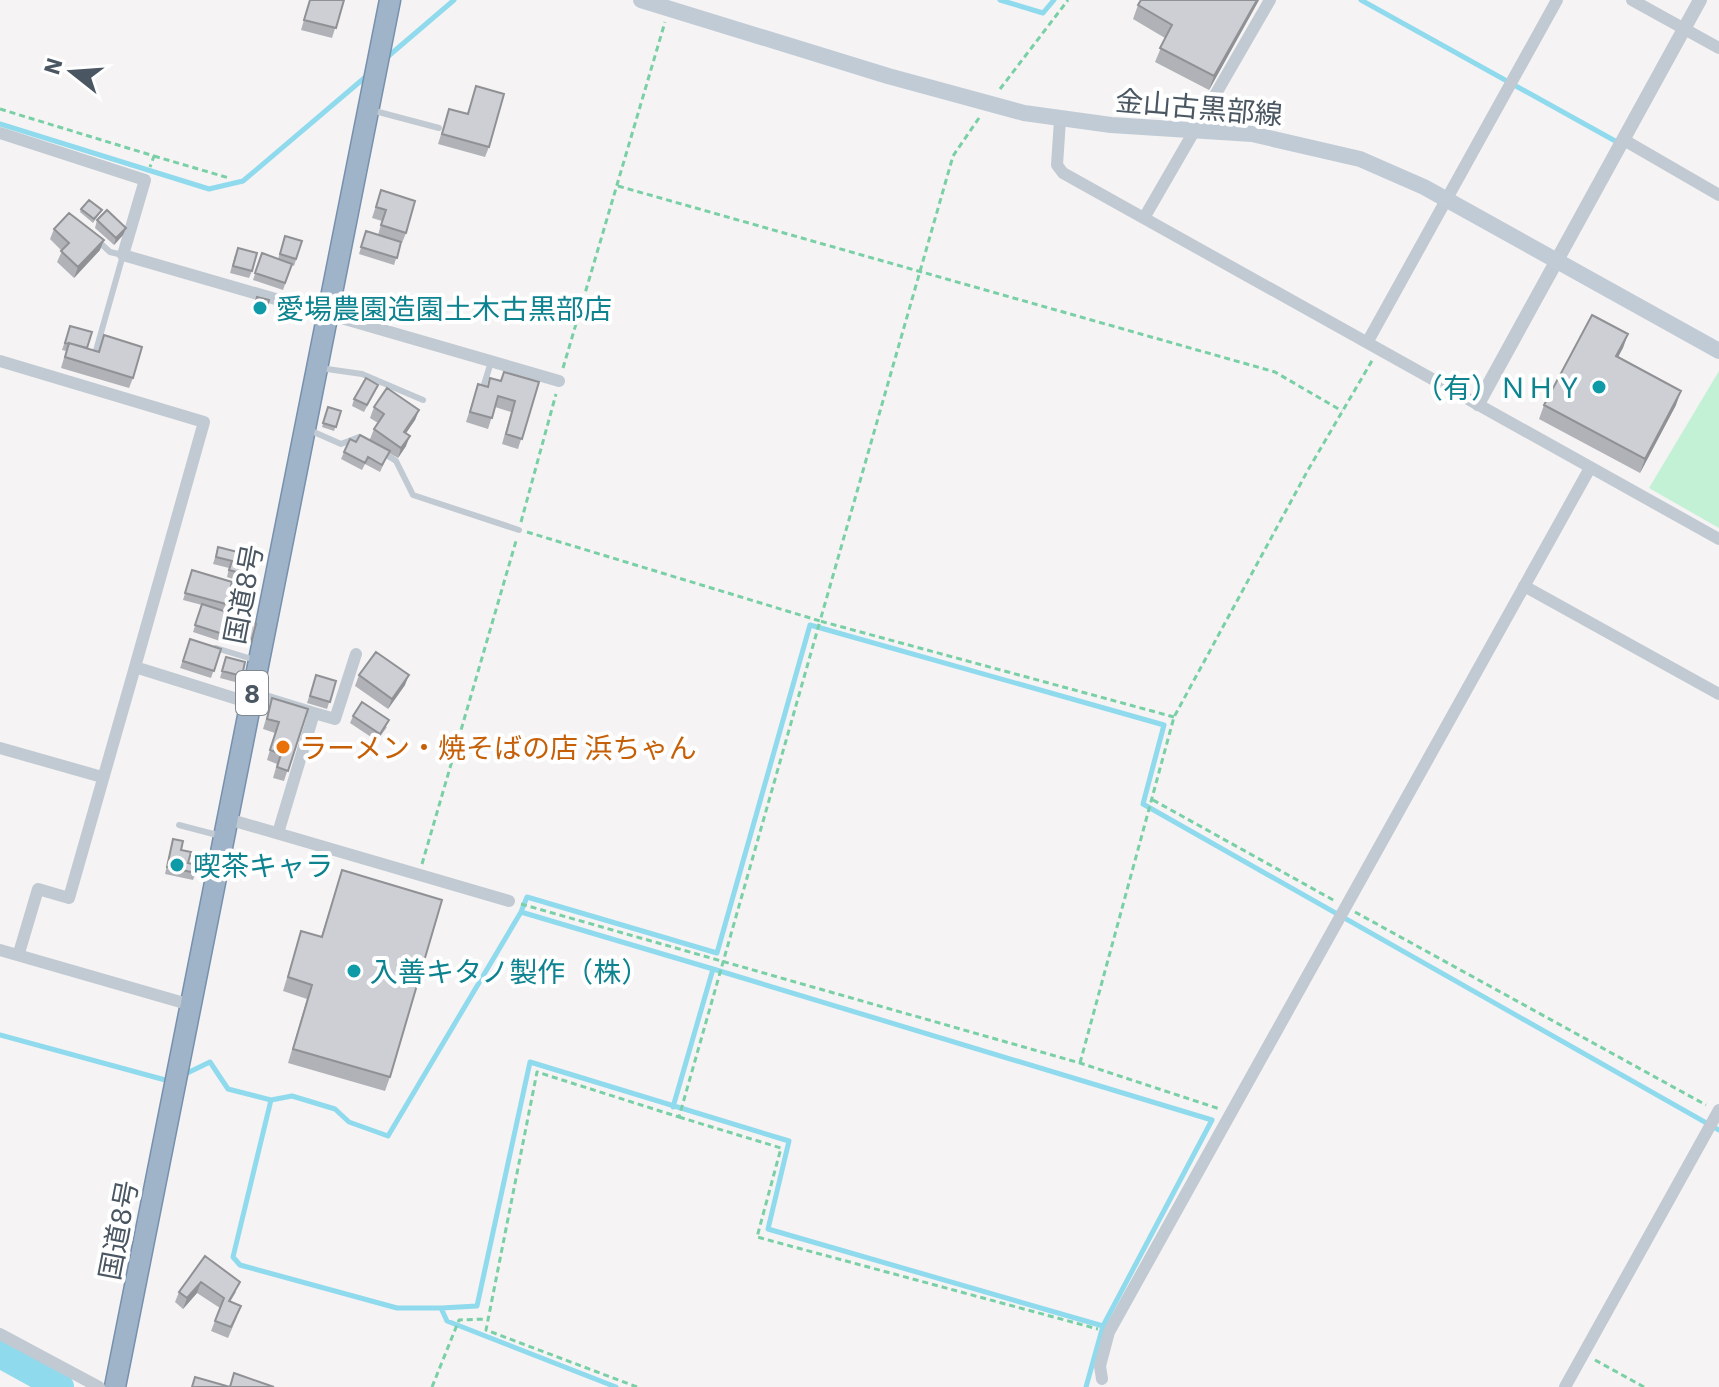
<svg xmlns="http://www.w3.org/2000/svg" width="1719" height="1387" font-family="'IBM Plex Sans','Noto Sans JP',sans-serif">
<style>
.green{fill:#c3f1d5}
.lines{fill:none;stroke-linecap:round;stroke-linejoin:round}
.stream{stroke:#90daee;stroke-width:5}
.river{stroke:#90daee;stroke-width:28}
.trunk-casing{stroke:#7690ad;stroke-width:23}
.path{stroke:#7ad0a6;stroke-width:3;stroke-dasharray:6 4;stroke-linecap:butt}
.service{stroke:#c1cad2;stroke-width:6}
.minor{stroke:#c1cad2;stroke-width:12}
.tertiary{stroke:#c1cad2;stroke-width:14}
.secondary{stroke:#c1cbd6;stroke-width:16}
.trunk{stroke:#9fb4c9;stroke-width:20}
.wall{fill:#b0b2b7}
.shaded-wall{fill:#909195}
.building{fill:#cdcfd5;stroke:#909195;stroke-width:2}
.culture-dot{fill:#0f9aa8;stroke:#fff;stroke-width:3}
.food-dot{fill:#e8710a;stroke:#fff;stroke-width:3}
.labels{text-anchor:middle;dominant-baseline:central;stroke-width:8;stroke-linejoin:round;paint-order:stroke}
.shield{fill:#fff;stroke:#808990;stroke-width:2}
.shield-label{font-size:26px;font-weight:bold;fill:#4a5661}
.street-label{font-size:28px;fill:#4a5661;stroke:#fff}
.culture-label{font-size:28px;fill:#0d838f;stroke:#fff;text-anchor:start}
.food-label{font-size:28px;fill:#c56008;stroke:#fff;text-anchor:start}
</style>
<rect width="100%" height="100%" fill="#f5f3f3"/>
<path class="green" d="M1719,371V528L1649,488Z"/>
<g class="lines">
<path class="stream" d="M1000,0L1043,13L1054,0
M1361,0L1617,142
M385,59L454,0
M0,124L209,189L243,181L369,74
M521,912L713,969L673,1107
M713,969L1212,1120L1103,1326L1086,1387
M0,1035L169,1081
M181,1076L210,1062L228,1089L271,1100L292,1096L335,1109L349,1122L388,1136L521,912L527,897L717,953L810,625L1164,725L1143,804L1719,1130
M271,1100L233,1257L240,1265L397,1308H441L447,1321L616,1387
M441,1308L477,1306L530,1062L789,1141L768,1229L1103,1326"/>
<path class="river" d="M0,1354L60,1387"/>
<g class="trunk-casing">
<path id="trunk" d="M115,1387L390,0"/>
</g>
<path class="path" d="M1000,89L1068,0
M0,109L154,156L150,167
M154,156L229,178
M618,186L1275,372L1342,411
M563,368L665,22
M521,522L556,394
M527,532L820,621L953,156L979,118
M1153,800L1335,901
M422,864L516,541
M521,904L1080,1063L1220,1109
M1355,912L1706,1105
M1080,1063L1174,717L1308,470L1373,359
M679,1117L781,1148L757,1237L1098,1329
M1595,1360L1644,1387
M432,1387L459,1320L487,1319
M637,1387L486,1330L537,1072L679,1117L820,621L1174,717"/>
<path class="service" d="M371,110L439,128
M95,354L123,255L110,252L98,241
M320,368L362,374L423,400
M482,391L491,362
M307,429L341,444L359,437L363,439
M382,452L396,461L413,495L519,530
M216,648L255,660
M179,825L221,836"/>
<path class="minor" d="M1632,0L1719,48
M1060,120L1057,165L1063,173L1719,539
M0,133L145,180L123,255L559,381
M1624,140L1719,195
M1144,218L1270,0
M1368,341L1557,0
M0,361L204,422L135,667
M1524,586L1719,694
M252,694L314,713L278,833
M314,713L335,719L356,654
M0,748L102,777
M228,819L509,901
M0,950L191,1005
M19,953L38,889L69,898L135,667L250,703
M0,1334L99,1387
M1102,1379L1100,1366L1109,1332L1590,468
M1565,1387L1719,1110"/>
<path class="tertiary" d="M1478,404L1700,0"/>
<path class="secondary" d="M641,0L888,76L1024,113L1111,125L1252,134L1360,159L1424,187L1719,351"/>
<use href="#trunk" class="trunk"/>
</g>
<path class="wall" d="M310,0H344L332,38L301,30Z
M1259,0L1209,90L1155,62L1165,38L1133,19L1138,5Z
M476,86L489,147L485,157L438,144L449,109L467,114Z
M381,190L406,233L402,243H401L394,265L359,254L366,231L378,235L382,221L372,218Z
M81,209L102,210L93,223L80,212Z
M97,220L126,228L123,235L114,245L95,228Z
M54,229L100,250L74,278L57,262L62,251L50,239Z
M285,236L302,241L294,266L292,265L283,290L253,280L262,253L278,259Z
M235,255L252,271L249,278L230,273Z
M257,297L269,300L265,315L252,312Z
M70,326L87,348L133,378L129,388L61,368L66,351L62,350Z
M1628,334L1618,357L1676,405L1640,473L1539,419L1544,405Z
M504,372L539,382L518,449L502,444L511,412L495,407L488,429L466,422L478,384L487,387L490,378L500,381Z
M378,385L364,412L352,406L354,399Z
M328,407L341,411L334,431L322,427Z
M374,407L419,410L415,420L406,433V446L398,458L389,453L380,472L365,464L362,470L341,459L344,452L356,442L370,439L374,429L378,423L370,418Z
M218,547L252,576L249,584L227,577L229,568L213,564Z
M192,570L226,604L223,611L236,615L226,643L193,632L202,605L183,600Z
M244,620L256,624L249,645L237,641Z
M190,639L221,649L211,678L180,668Z
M226,657L242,676L239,683L220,678Z
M316,675L336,681L327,709L307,703Z
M359,675L405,685L388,709L355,686Z
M272,698L308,709L284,781L273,778L277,764L267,760L275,733L263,729Z
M353,716L387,727L377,741L350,723Z
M173,839L196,873L193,880L165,874Z
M342,870L390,1077L385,1091L288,1063L307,999L283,991L301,931L321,937Z
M205,1256L236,1292L230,1302L237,1317L228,1338L211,1331L220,1308L197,1293L183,1309L175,1302L179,1292Z"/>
<path class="shaded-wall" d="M1257,0H1259L1209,90L1214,76Z
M126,228L123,235L114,245L116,238Z
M104,240L100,250L74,278L78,267Z
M1628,334L1623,348L1611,370L1616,356Z
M1681,391L1676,405L1640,473L1645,459Z
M419,410L415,420L400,442L404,432Z
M410,436L406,446L398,458L401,448Z
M409,675L405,685L388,709L392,699Z
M201,1282L197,1293L183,1309L187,1298Z"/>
<path class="building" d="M310,0H344L336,28L304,20Z
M1141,0H1257L1214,76L1160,48L1172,25L1138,5Z
M476,86L504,94L489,147L442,134L449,109L468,114Z
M381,190L415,201L406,233L381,225L386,210L376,207Z
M89,200L102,210L94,219L81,209Z
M107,210L126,228L116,238L97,220Z
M69,213L104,240L78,267L61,251L69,243L54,229Z
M366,231L401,242L397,258L361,247Z
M285,236L302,241L296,259L280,254Z
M238,248L257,253L252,271L233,266Z
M262,253L292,264L285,283L255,273Z
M257,297L269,300L266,311L254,308Z
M1592,315L1628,334L1616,356L1681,391L1645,459L1544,405Z
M70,326L92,332L87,348L69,343V344L65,343Z
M104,335L142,347L133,378L65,357L69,343L99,352Z
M504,372L539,382L522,439L506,434L515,401L498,396L492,418L470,412L478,384L488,387L490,378L501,381Z
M366,378L378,385L367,405L354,399Z
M387,388L419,410L404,432L410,436L401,448L374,429L384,414L374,407Z
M328,407L341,411L336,427L323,423Z
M360,435L390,451L382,465L368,457L365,463L344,452L350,439L356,442Z
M218,547L257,557L252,576L229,570L232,561L216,557Z
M192,570L232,582L226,604L185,593Z
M202,604L236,615L229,636L195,625Z
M244,620L256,624L251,642L238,638Z
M190,639L221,649L214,671L183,661Z
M376,652L409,675L392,699L359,675Z
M226,657L245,662L242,676L222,671Z
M316,675L336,681L330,702L310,696Z
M272,698L308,709L288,771L277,767L281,754L270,750L279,722L267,719Z
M362,702L389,720L380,734L353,716Z
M173,839L183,841L181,850L191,852L188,863L197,865L196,873L167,867Z
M342,870L442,900L390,1077L293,1049L312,985L288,977L301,931L322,937Z
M205,1256L240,1282L229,1301L241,1306L231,1327L215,1321L224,1298L201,1282L187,1298L179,1292Z
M234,1373L274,1387H192L195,1377L230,1387Z"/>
<g class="culture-dot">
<circle cx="260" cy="308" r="8"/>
<circle cx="1599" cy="387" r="8"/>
<circle cx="177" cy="865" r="8"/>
<circle cx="354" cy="971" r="8"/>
</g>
<circle class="food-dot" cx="283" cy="747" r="8"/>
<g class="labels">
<rect class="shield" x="236" y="671" width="32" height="44" rx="6"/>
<g class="shield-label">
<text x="252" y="693">8</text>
</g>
<g class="street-label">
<text transform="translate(1199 107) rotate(5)">金山古黒部線</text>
<text transform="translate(243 594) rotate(-79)">国道8号</text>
<text transform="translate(118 1230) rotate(-79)">国道8号</text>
</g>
<g class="culture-label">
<text x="276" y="308">愛場農園造園土木古黒部店</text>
<text x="1583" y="387" text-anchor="end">（有）ＮＨＹ</text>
<text x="193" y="865">喫茶キャラ</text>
<text x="370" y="971">入善キタノ製作（株）</text>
</g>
<g class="food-label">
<text x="299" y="747">ラーメン・焼そばの店 浜ちゃん</text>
</g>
</g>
<g transform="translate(72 72) rotate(287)" stroke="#ffffff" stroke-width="6" paint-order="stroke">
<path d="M0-6L14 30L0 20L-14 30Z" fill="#4a5661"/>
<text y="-12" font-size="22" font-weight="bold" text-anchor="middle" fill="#4a5661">N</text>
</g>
</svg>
